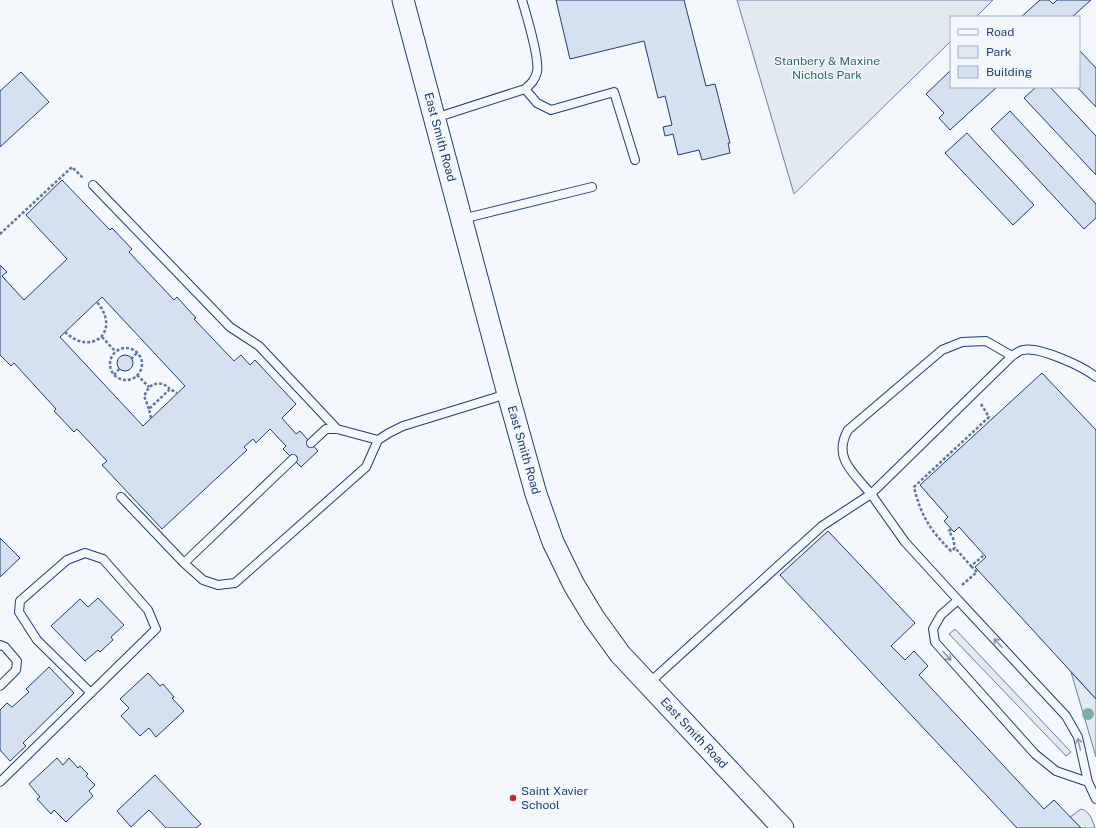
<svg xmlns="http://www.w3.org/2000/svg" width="1096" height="828" font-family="'Public Sans',sans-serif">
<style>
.green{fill:#e3e9f0;stroke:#687fa3}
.building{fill:#d5e0f0;stroke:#1d3f73;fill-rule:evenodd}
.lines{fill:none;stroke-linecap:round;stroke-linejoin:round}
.service-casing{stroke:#1d3f73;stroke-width:10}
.tertiary-casing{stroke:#1d3f73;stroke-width:23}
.path{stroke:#5e769c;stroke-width:2.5;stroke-dasharray:3 2;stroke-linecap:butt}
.service{stroke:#f4f7fb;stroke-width:8}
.tertiary{stroke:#f4f7fb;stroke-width:21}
.tree{fill:#86aba6}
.oneway{stroke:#889bb7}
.poi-dot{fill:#c62828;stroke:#f4f7fb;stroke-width:1.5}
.labels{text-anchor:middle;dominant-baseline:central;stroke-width:3;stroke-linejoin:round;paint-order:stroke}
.park-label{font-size:12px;fill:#2c6c60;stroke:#f4f7fb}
.street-label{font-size:12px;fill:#1d3f73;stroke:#f4f7fb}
.poi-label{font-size:12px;fill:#1d3f73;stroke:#f4f7fb;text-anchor:start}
</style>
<rect width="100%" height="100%" fill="#f4f7fb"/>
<path class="green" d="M737,0H993L976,17H951V41L794,194Z
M955,629L1071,752L1066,756L949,634Z
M1071,672L1096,699V757Z
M1081,809C1090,811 1092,820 1095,828H1081L1070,817Z"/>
<path class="building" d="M556,0H684L706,86L715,84L730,143H728L730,153L702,160L699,150L678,155L673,134L665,136L663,127L672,125L665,96L658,98L644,41L570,59Z
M1040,0H1049L1053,4L1057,0H1091L1072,17H1021Z
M1079,50L1096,68V107L1077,87H1079Z
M951,70V87H997L950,130L939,118L944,113L926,94Z
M21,72L49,102L0,147V91Z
M1036,87H1050L1096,136V175L1024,98Z
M1010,111L1096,204V218L1084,229L991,129Z
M967,133L1034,205L1013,225L945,153Z
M62,180L110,230L112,228L132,249L129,252L174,300L177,297L196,318L194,319L234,361L241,355L250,365L255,360L296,404L282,418L296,434L300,431L318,451L301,467L283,449L286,446L270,429L256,443L253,439L244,447L247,450L162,529L102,465L107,461L77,429L74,432L54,411L56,409L14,363L11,366L0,355V265L7,272L2,276L24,300L67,259L26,215ZM102,297L185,386L143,426L60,337Z
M117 363a8 8 0 1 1 16 0a8 8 0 1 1-16 0Z
M1042,373L1096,430V699L975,567L986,557L959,527L954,532L944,521L948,517L920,485Z
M828,531L915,623L891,646L905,660L914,651L928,666L919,675L1044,809L1054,800L1081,828H1017L780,575Z
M0,538L20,558L0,577Z
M98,598L124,625L111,637L113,640L100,652L98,650L85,661L51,626L80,599L88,607Z
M49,667L74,693L23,743L26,746L10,761L0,750V710L7,703L12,707L29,692L26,689Z
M148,673L160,686L163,684L174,697L172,698L184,711L156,737L149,728L140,736L121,716L129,708L120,699Z
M57,758L63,765L69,758L78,768L80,766L88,774L86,776L95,785L89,791L93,796L66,822L54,810L51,814L37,799L40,797L29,784Z
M155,775L201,824L196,828H166L149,810L131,827L117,811Z"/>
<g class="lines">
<g class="service-casing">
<path id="service" d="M525,89L537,103L551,110L614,92L635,160
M435,118L525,89C531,84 535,80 537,72C540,58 526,14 522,0
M93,185L230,327L259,346L337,429
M462,219L592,187
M311,443L326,429H337L378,440
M121,497L184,563L203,580L218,585L235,583L366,467L378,440L389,433L403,426L507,394
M184,563L293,459
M958,600L905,542L871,494L1012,356C1015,354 1020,350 1023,350C1039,346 1084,367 1096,377
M0,645L5,647L17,661L16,670L0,686
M649,683L822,526L871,494C854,473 832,458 848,430L942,350L962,342L986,341L1012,356
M0,782L156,629L148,610L103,559L85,553L67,560L20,601L19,612L37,640L91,693
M1088,782L1056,771L1035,754L935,642L933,629L941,615L958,600L1066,716L1078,737L1088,782L1096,799"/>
</g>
<g class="tertiary-casing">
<path id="tertiary" d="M403,0L508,394L536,494L553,542L574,585L594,618L620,654L783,828"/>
</g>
<path class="path" d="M0,234L72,167L83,178
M65,332C91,357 122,332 97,302
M102,337L115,351
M110 364a16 16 0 1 1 32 0a16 16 0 1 1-32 0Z
M131,359L137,353
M114,375L120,368
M137,375L149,387
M981,404L989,417L914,487C921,516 930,530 951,551L955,548L971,566L984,555
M149,409L144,396L149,387C157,382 163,382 170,389
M151,418L149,409L170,389L177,393
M951,529L949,531L953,538L955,548
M962,585L977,572L971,566"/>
<use href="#service" class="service"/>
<use href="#tertiary" class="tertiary"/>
</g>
<circle class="tree" cx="1088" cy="714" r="6"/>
<defs><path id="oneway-shaft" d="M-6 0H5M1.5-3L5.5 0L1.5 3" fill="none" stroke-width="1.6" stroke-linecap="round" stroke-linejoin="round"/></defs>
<g class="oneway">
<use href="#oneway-shaft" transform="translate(998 643) rotate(-133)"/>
<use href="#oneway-shaft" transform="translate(947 656) rotate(48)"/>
<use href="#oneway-shaft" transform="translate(1079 744) rotate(-103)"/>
</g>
<circle class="poi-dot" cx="513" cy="798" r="4"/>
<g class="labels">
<g class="park-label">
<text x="827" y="61">Stanbery &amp; Maxine<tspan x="827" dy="14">Nichols Park</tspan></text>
</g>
<g class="street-label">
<text transform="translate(440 137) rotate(75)">East Smith Road</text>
<text transform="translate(524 450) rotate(74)">East Smith Road</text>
<text transform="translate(694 733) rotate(47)">East Smith Road</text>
</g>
<g class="poi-label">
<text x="521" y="791">Saint Xavier<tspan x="521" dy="14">School</tspan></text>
</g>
</g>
<rect x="950" y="16" width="130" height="72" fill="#f4f7fb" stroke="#9eadc5"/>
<rect x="958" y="29" width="20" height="6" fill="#f4f7fb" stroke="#9eadc5"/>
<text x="986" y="36" font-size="12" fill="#1d3f73">Road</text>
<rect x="958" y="46" width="20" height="12" fill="#e3e9f0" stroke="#9eadc5"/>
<text x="986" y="56" font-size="12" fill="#1d3f73">Park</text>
<rect x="958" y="66" width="20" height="12" fill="#d5e0f0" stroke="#9eadc5"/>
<text x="986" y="76" font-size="12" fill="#1d3f73">Building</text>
</svg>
